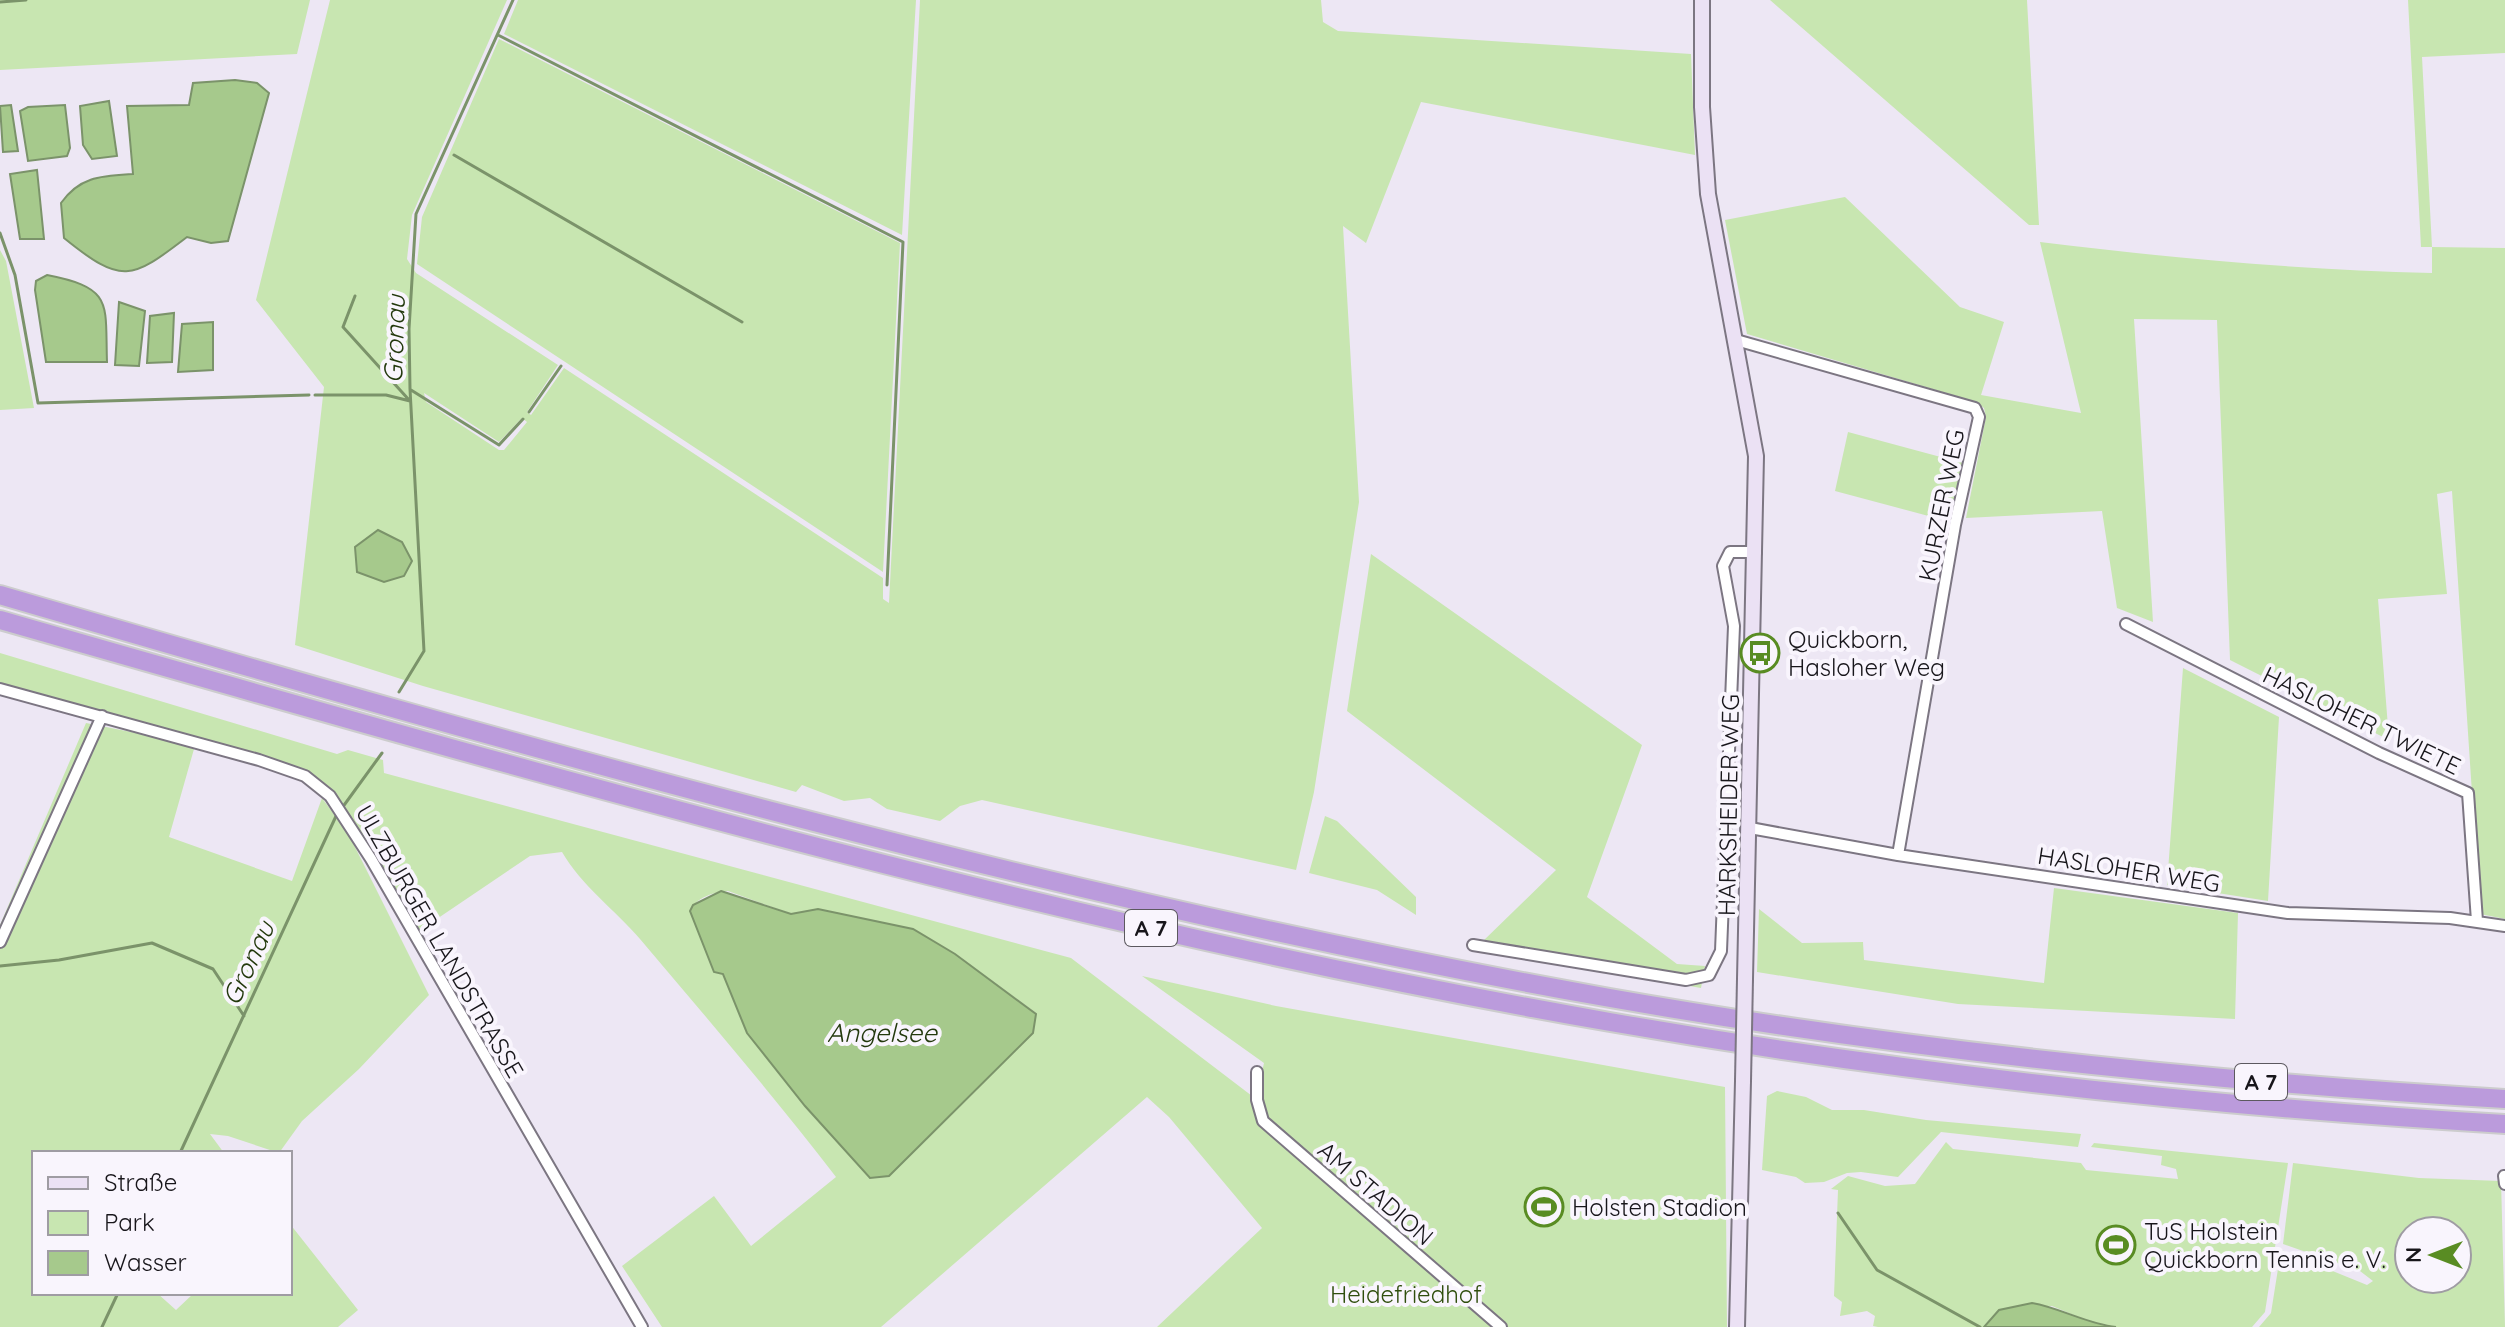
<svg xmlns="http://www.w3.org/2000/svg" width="2505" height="1327" font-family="Quicksand,sans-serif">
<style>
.green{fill:#c8e6b1;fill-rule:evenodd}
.water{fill:#a6c98c;stroke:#7b936a;stroke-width:2}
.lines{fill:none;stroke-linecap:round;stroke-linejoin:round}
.stream{stroke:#7b936a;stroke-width:3}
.minor-casing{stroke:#7c7682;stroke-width:14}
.secondary-casing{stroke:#7c7682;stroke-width:18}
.motorway-casing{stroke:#cccccd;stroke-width:22}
.minor{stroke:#fff;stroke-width:10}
.secondary{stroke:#ebe1f4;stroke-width:14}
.motorway{stroke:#bb9bdc;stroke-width:18}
.secondary-bridge-casing{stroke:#7c7682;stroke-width:18;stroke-linecap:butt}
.secondary-bridge{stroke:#ebe1f4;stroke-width:14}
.labels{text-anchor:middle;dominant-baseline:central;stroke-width:8;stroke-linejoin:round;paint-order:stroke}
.shield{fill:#f9f5fd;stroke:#5c595f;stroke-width:2}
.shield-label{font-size:22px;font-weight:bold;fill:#18161b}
.street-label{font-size:24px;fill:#18161b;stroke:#f9f5fd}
.poi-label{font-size:24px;fill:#18161b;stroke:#f9f5fd;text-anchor:start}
.park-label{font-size:24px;fill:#2f4e0d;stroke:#f9f5fd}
.water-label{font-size:26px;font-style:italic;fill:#23390d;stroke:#f9f5fd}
</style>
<rect width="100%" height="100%" fill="#ede7f4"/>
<path class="green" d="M0,0H310L297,54L0,70Z
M330,0H507L412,215L407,259L416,273L558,365L527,412L531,415L564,368L883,578V599L889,603L920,0H1321L1323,22L1338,31L1691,54L1695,155L1421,102L1366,243L1343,226L1359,502L1314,792L1296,870L982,800L960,806L940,821L887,809L870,798L844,801L802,785L796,792L423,686L295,645L324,387L256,300ZM424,393L499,442L522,418L527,422L504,450H499L426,402Z
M518,0H916L902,235L504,34Z
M1770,0H2027L2039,225H2029Z
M2408,0H2505V53L2422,57L2432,247L2505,248V919L2480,914L2452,491L2437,494L2447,594L2378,599L2389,740L2230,660L2217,320L2134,319L2153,622L2117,608L2102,511L1966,518L1986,417L1984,408L1976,402L1747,334L1725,220L1845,197L1960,307L2004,322L1981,395L2081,413L2040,242C2169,258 2301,270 2432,273V247H2421Z
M499,39L900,243L883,572L417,264L422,217Z
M0,250L6,261L34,408L0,410Z
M1848,432L1963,463L1951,522L1835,491Z
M1371,554L1642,745L1587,897L1677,964L1705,966L1701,988L1492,952L1481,943L1556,870L1347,711Z
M0,653L337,754L348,750L383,760L384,773L1071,958L1256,1099L1264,1063L1142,976L1276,1006L1725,1087L1727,1327H1157L1262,1228L1169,1117L1147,1097L881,1327H662L622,1266L714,1196L751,1246L836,1177C773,1095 706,1017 640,939C615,910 581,885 562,852L530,856L419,931L335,794L307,774L0,685ZM728,891L791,914L818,909L913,929L955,954L1036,1013L1032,1034L889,1176L869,1177L747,1034L723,974L690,911C697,897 714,892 728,891Z
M2183,668L2279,717L2268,901L2167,885Z
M86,723L166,739L194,749L169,837L292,881L322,798L348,833L429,995L359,1069L302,1121L279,1153L228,1136L210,1134L224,1153H34V1293H157L176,1310L194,1293H290V1224L358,1310L338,1327H0V925Z
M1325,816L1337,821L1416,897V915L1377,890L1309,873Z
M2054,888L2238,913L2235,1019L1958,1004L1757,972L1759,909L1802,943L1863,942L1864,960L2044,983Z
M1777,1091L1806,1097L1832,1110H1864L1926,1120L2081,1134L2078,1147L1941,1132L1898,1177L1861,1172L1847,1173L1824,1182L1805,1183L1796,1177L1762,1170L1767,1096Z
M1946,1142L1953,1149L2081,1163L2086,1170L2178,1179L2176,1169L2161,1165L2162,1156L2091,1147L2094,1143L2288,1163L2265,1312L2252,1327H2116L2100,1326L2052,1306L1999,1310L1984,1327H1878L1873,1326L1875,1316L1867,1311L1840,1316L1842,1302L1834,1296L1838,1190L1831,1189L1848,1176L1885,1186L1915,1184Z
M2293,1163L2419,1178L2501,1181L2505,1327H2259L2271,1313L2281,1250L2367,1285L2373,1281L2360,1271L2283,1244ZM2409,1231H2457V1279H2409Z"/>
<path class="water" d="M235,80L257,83L269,93L228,241L211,243L187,237C131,280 122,285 64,238L61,203C80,176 102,176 133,174L127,106L189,105L193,83Z
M109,101L117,156L92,159L83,145L80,106Z
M11,105L18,151L3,152L0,106Z
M65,105L70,148L67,156L28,161L20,111L28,107Z
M37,170L44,239H20L10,174Z
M47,275C114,288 105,303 107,362H46L35,290L36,281Z
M119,302L145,311L139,366L115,365Z
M174,313L172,362L147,363L150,316Z
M213,322V370L178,372L182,324Z
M378,530L402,542L412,561L404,576L384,582L357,572L355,547Z
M721,891L791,914L818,909L913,929L955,954L1036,1014L1033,1033L889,1176L870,1178L805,1106L747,1033L723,974L714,972L690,911L693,905Z
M2032,1303C2061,1308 2087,1324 2116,1327H1984L1999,1310Z"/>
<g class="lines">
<path class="stream" d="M0,2L26,0
M498,35L903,242L887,585
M454,155L742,322
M0,233L15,275L38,403L309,395
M355,296L343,327L410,401
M411,390L499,445L523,419
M315,395H386L410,401
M529,412L561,366
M399,692L424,651L410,389L409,329L416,214L513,0
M342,808L382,753
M0,966L59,960L152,943L213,969L244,1016
M180,1153L337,814
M1838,1213L1877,1270L1980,1327
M102,1327L118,1293"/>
<g class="minor-casing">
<path id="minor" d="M1736,340L1975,408L1979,417L1955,525L1898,855
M2126,624L2379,753L2468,793L2477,921
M0,689L259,760L305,776L330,796L371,859L642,1327
M1750,828L1898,855L2288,913L2450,918L2505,926
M0,942L102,716
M1473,945L1686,980L1709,975L1721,951L1734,626L1723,566L1730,552H1756
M1257,1072V1100L1263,1121L1501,1327
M2504,1176L2505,1184"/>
</g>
<g class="secondary-casing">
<path id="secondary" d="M1702,0V107L1708,194L1756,456L1745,979
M1737,1327L1743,1081"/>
</g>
<g class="motorway-casing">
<path id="motorway" d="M0,595C531,750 1065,901 1610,998C1906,1050 2205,1081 2505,1099
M0,620C532,772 1064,927 1610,1022C1906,1074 2205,1106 2505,1124"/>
</g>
<use href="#minor" class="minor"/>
<use href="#secondary" class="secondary"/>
<use href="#motorway" class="motorway"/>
<g class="secondary-bridge-casing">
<path id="secondary-bridge" d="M1743,1081L1745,979"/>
</g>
<use href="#secondary-bridge" class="secondary-bridge"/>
</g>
<defs>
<g id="bus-ring" transform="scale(2)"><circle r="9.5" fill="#f9f5fd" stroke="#598c23" stroke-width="1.5"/><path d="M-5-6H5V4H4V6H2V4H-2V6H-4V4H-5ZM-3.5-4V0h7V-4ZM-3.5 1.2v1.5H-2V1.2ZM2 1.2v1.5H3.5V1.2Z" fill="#598c23"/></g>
<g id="stadium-ring" transform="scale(2)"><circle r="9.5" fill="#f9f5fd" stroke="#598c23" stroke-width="1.5"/><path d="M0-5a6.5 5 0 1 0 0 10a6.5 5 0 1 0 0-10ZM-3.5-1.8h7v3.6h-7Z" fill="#598c23"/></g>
</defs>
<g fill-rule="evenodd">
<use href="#bus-ring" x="1760" y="653"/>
<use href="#stadium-ring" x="1544" y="1207"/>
<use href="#stadium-ring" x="2116" y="1245"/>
</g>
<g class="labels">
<g class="shield">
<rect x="1125" y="910" width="52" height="36" rx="6"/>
<rect x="2235" y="1064" width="52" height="36" rx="6"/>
</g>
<g class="shield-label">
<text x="1151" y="928">A 7</text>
<text x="2261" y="1082">A 7</text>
</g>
<g class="street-label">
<text transform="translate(1941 505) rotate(-79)">KURZER WEG</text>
<text transform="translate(2362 720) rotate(26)">HASLOHER TWIETE</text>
<text transform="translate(1728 805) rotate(-89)">HARKSHEIDER WEG</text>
<text transform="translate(2129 869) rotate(9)">HASLOHER WEG</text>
<text transform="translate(440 941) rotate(60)">ULZBURGER LANDSTRASSE</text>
<text transform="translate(1376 1193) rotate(41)">AM STADION</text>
</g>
<g class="poi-label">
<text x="1788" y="639">Quickborn,<tspan x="1788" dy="28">Hasloher Weg</tspan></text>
<text x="1572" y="1207">Holsten Stadion</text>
<text x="2144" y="1231">TuS Holstein<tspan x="2144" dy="28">Quickborn Tennis e. V.</tspan></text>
</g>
<g class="park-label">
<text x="1406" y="1294">Heidefriedhof</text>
</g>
<g class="water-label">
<text transform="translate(394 339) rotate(-88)">Gronau</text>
<text transform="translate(248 963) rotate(-65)">Gronau</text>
<text x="882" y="1032">Angelsee</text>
</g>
</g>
<rect x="32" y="1151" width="260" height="144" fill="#f9f5fd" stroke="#9f9ca3" stroke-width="2"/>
<rect x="48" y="1177" width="40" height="12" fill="#ebe1f4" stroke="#9f9ca3" stroke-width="2"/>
<text x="104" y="1191" font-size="24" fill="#18161b">Straße</text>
<rect x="48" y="1211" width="40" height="24" fill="#c8e6b1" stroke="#9f9ca3" stroke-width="2"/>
<text x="104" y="1231" font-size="24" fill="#18161b">Park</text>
<rect x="48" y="1251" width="40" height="24" fill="#a6c98c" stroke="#9f9ca3" stroke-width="2"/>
<text x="104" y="1271" font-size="24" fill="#18161b">Wasser</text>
<g transform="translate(2433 1255) rotate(270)"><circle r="38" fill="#f9f5fd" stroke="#9f9ca3" stroke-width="2"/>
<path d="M0-6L14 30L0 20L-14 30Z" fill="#598c23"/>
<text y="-12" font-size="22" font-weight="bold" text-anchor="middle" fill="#18161b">N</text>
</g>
</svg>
